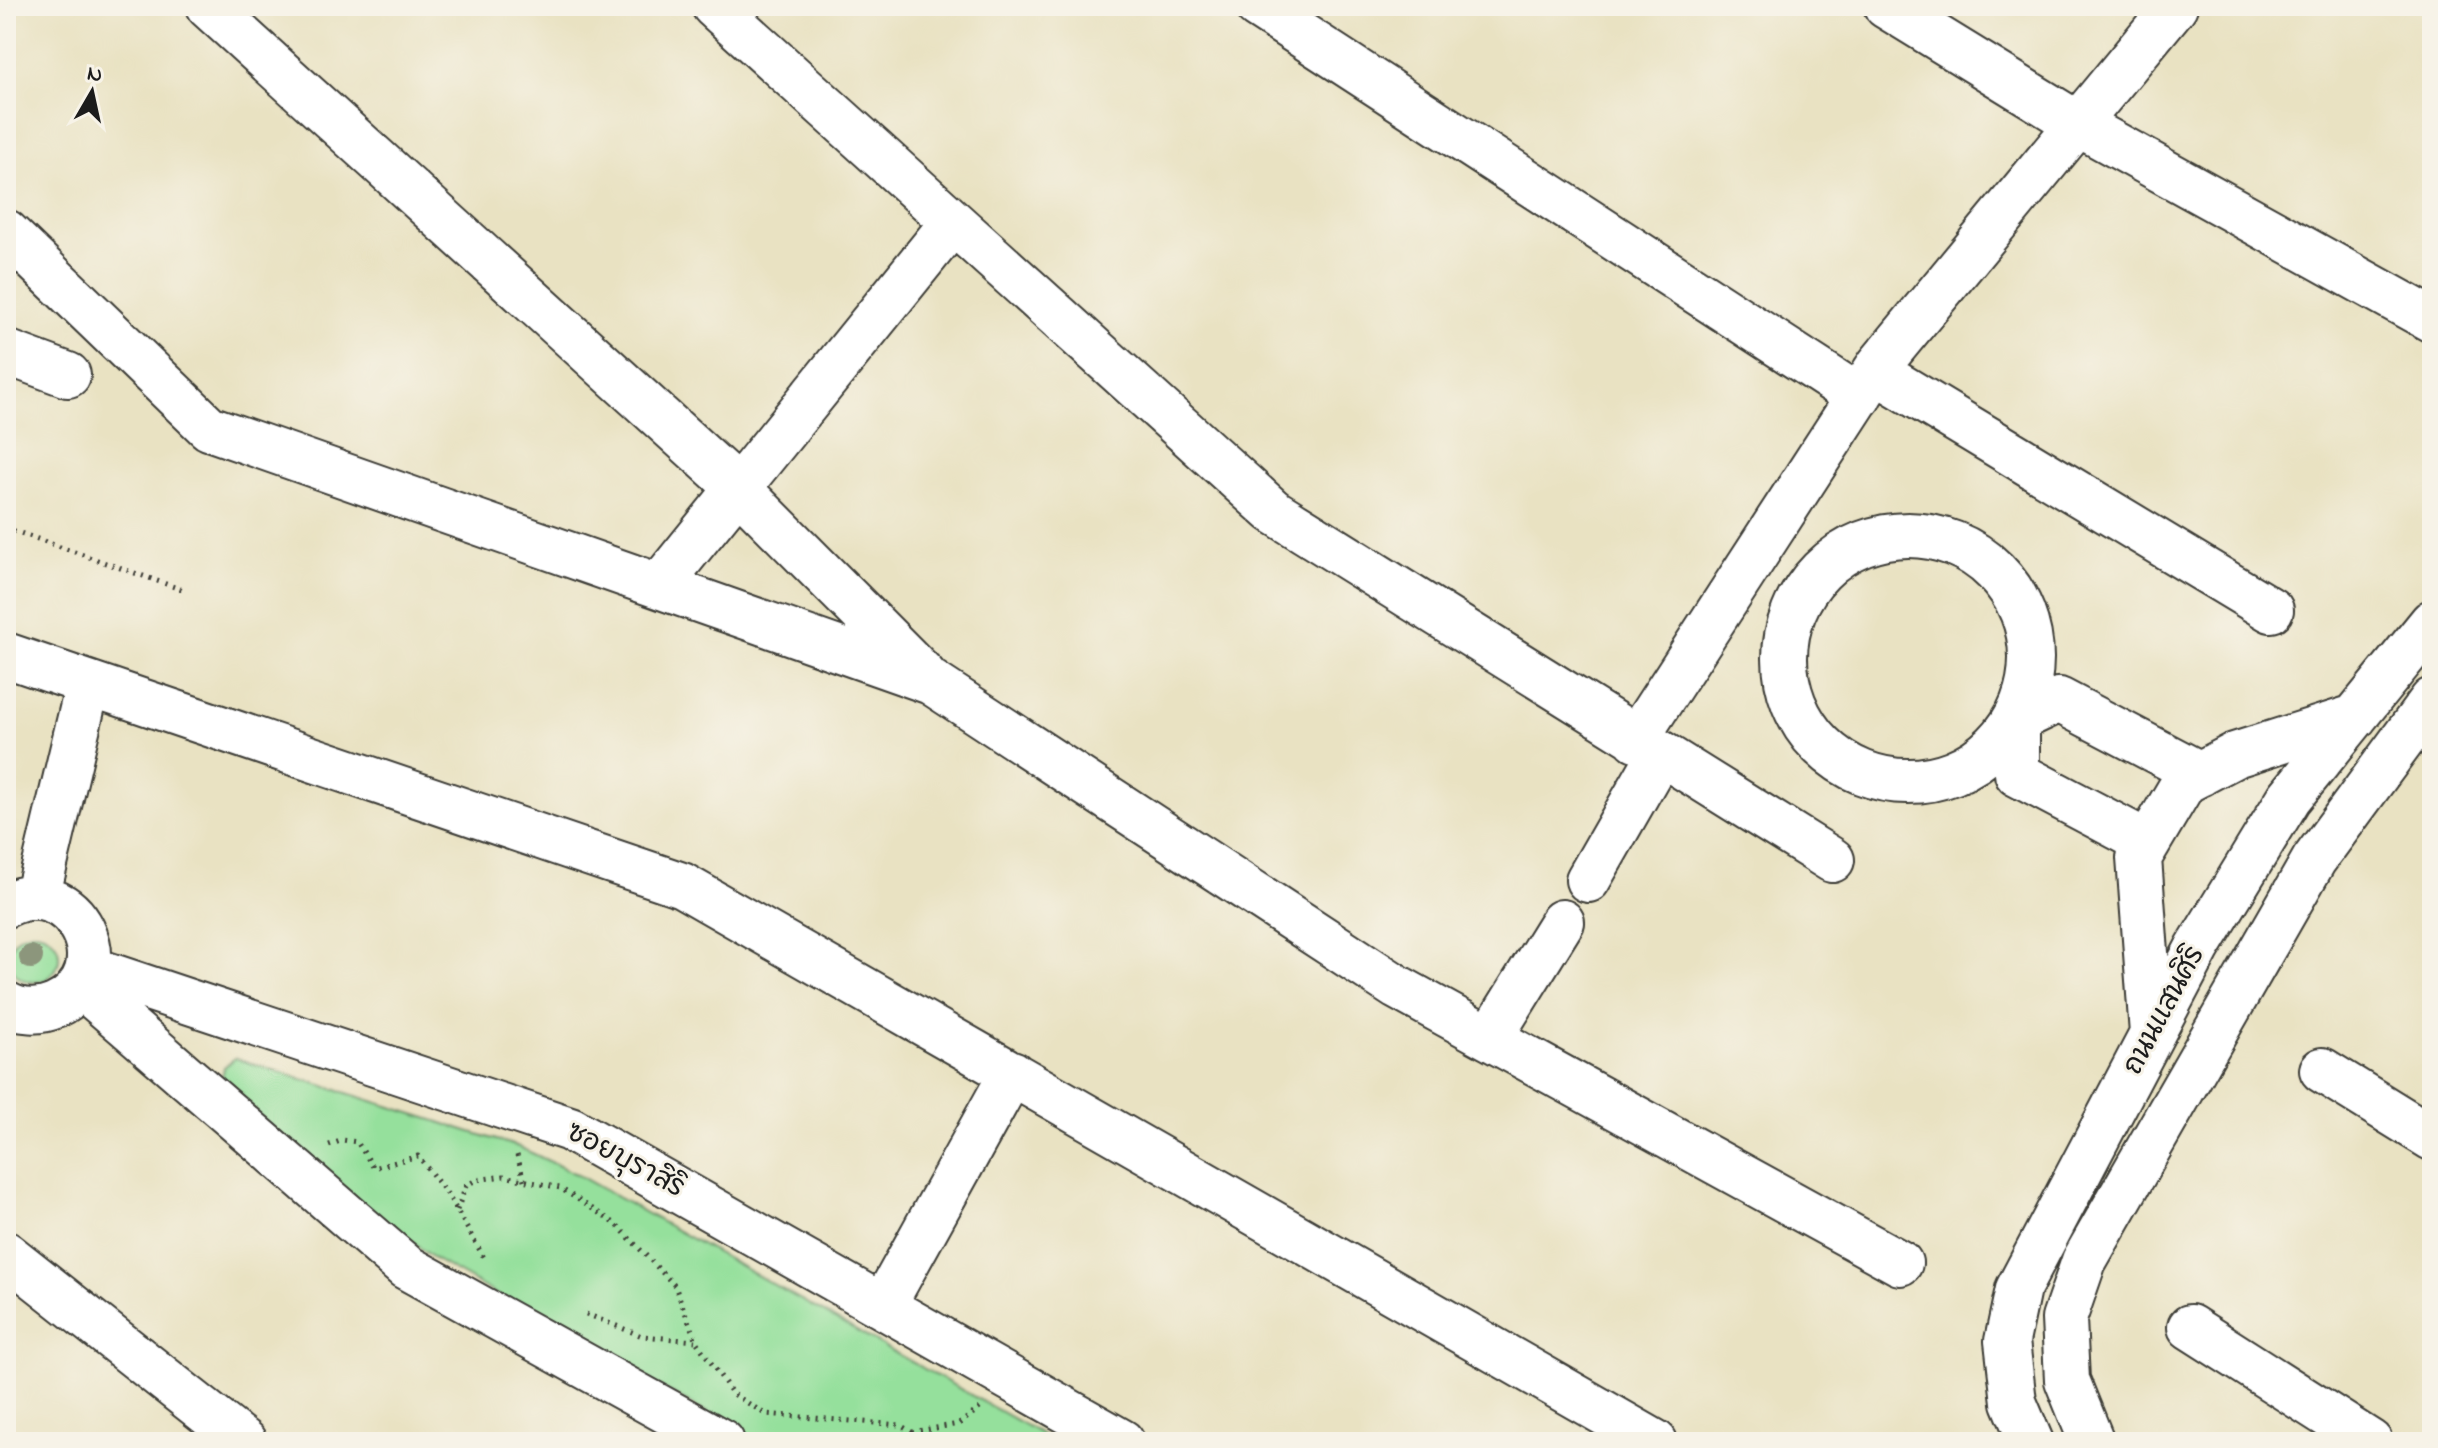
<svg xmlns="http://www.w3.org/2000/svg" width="2438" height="1448" font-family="'Indie Flower','Playpen Sans Thai',sans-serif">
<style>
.green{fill:#95e09c;stroke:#587e5c;stroke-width:2}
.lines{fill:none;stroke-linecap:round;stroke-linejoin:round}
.minor-casing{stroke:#3b3a35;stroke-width:48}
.path{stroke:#3b3a35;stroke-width:5;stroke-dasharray:2 6;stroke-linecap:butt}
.minor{stroke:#fff;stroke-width:44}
.tree{fill:#8c967c}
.labels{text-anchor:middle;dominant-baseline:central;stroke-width:6;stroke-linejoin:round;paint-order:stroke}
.street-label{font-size:28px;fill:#1c1c1c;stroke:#f7f3e8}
</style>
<rect width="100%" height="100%" fill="#f7f3e8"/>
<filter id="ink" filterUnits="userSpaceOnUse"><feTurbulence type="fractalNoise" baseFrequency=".0125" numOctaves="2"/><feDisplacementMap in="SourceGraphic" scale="16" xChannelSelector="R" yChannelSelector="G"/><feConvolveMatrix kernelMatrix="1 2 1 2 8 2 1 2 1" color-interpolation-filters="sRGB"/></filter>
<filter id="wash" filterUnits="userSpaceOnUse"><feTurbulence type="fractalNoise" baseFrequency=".006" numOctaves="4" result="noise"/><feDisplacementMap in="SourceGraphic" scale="32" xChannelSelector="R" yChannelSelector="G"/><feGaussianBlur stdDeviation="1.8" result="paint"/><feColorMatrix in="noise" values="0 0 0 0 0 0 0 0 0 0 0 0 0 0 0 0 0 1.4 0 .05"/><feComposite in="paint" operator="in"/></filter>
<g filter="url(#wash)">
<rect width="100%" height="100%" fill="#e9e2c2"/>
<path class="green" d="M9 957a25 25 0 1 1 50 0a25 25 0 1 1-50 0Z
M235,1058L519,1147L574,1173L1055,1442H758L434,1259L340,1187L221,1083L224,1067Z"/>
</g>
<g filter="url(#ink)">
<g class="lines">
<g class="minor-casing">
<path id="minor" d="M208,6L738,488L924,675
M714,6L1273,511L1832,860
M1257,6L1859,397
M1886,6L2078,124L2432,320
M953,222L659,586L931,682L1397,987L1900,1263
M6,232L209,428L659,586
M6,352L68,375
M1875,371L2271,610
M1785 658a123 123 0 1 1 246 0a123 123 0 1 1-246 0Z
M6,655L682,885L1655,1442
M1636,739L1879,365L2175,6
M2148,843L2017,774V720L2059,700L2200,774
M1588,880L1660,754
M37,898L88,684
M6,905C74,870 126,973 55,1006C39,1013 20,1012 6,1004
M88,968L570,1129L1122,1442
M80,985L406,1267L722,1442
M2152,1034L2139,858L2184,782L2235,755L2355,717
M1490,1038L1562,922
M2322,1070L2432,1138
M6,1254L244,1442
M883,1306L1012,1073
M2190,1327L2370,1442
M2031,1442L2014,1402L2007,1341L2018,1289L2198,947L2289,798L2432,622
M2092,1442L2067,1380L2064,1319L2084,1261L2314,860L2432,700"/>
</g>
<path class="path" d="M6,528L186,591
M329,1145L343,1140L357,1142L374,1168L418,1156L448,1195L486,1261
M517,1155L524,1180
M457,1210L466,1186L476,1180L504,1176L560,1188L616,1224L675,1286L696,1341L732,1393L765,1414L900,1425L928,1442
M586,1314L642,1336L695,1341
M912,1432L959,1424L980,1408"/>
<use href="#minor" class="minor"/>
</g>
<circle class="tree" cx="31" cy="957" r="12"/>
</g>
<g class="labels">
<g class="street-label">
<text transform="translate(2165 1011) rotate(-62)">ถนนแสนศิริ</text>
<text transform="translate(625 1161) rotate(28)">ซอยบุราสิริ</text>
</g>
</g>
<rect width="2438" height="1448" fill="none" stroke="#f7f3e8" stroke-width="32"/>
<g transform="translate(92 92) rotate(9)" stroke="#f7f3e8" stroke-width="6" paint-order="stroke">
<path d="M0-6L14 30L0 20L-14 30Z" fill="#1c1c1c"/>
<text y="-12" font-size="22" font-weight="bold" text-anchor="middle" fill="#1c1c1c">N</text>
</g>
</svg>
